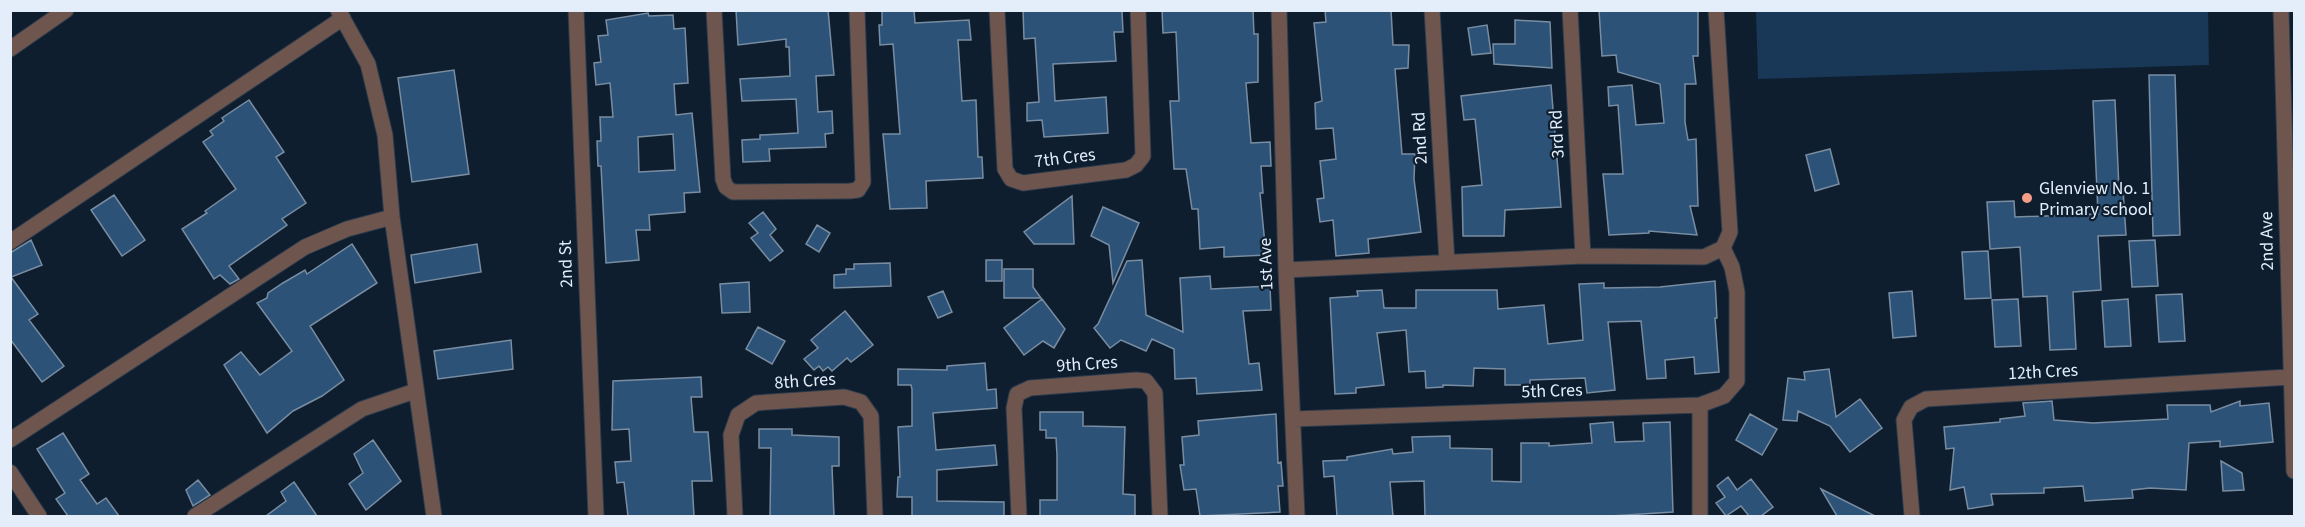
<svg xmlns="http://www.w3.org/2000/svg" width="2305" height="527" font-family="'Source Sans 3',sans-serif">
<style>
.green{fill:#193756}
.building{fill:#2d5277;stroke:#798da2;stroke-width:1.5;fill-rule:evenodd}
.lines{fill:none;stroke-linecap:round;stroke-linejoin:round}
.minor-casing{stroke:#2c3b4b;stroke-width:17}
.tertiary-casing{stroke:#2c3b4b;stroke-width:17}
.minor{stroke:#6e564f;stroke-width:15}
.tertiary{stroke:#6e564f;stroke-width:15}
.poi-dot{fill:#f49e87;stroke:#0e1e2f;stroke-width:2}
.labels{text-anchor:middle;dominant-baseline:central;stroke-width:4.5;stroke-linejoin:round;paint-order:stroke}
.street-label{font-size:18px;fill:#e3eefa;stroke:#0e1e2f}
.poi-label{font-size:18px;fill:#e3eefa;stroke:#0e1e2f;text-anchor:start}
</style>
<rect width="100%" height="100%" fill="#0e1e2f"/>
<path class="green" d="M1756,11H2208L2209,65L1758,79Z"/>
<path class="building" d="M736,10H828L834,75L816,76L818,112L832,111L833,133L825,134L826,147L769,149L770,161L743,162L742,140L760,139V135L798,133L796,99L742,101L740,79L790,76L789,47H786V39L738,45Z
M882,10H914L915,23L969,20L971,40H958L962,101L976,100L978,157H982L983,178L926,181L927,208L890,209L883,134H900L893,44L880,45L879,25H882Z
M1023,10L1122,11L1123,32H1114L1116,61L1053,64L1055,101L1106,97L1108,133L1044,137L1042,120L1027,121V103L1039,102L1035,38L1024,39Z
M1162,10H1253L1254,34H1258V82L1246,83L1251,143L1270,142L1271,166H1261L1263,193H1260L1266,255L1224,257V247L1200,249L1198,209H1192L1186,169H1174L1170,101H1179L1176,32L1163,33Z
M1325,10H1391L1393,45H1409L1408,68L1395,69L1402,154H1415L1414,179L1421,232L1368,239L1369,253L1336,256L1333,220L1320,222L1317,199L1324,198L1320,161L1336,159L1333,128L1316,129L1315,103L1322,101L1314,23L1326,22Z
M1599,10H1698V56H1693L1696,84H1685V122L1688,140L1696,139L1698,206H1690L1697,235L1649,231V233L1609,235L1603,174H1623L1618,105L1609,106L1608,87L1632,85L1636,125L1664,123L1660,84L1618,72L1616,55L1602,56Z
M648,13L649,16L673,15L674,29L685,28L688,83L674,84L676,115L692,113L700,192L684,193L685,212L649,215L650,230H636L639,260L606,263L601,166H598L597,141H601L600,117H613L610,83L596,85L594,63L601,62L598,36L608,35L606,20ZM673,134L675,170L639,172L638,137Z
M1515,20L1550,22L1552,68L1494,64L1493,44H1515Z
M1487,25L1491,53L1472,55L1468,28Z
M454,70L469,174L412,182L398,78Z
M2149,75H2175L2180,235L2153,236Z
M1551,85L1561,207L1505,210L1504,236H1463L1462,187L1482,185L1475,119L1464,120L1461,96Z
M249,100L284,152L276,157L306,203L282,219L287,225L229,266L239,279L230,284L220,275L214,279L182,229L207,213L205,211L236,189L203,142L213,135L210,131L224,121L222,118Z
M2115,100L2119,189H2123L2126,235L2098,236L2101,290L2073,292L2076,349L2050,350L2047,296L2023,297L2020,247L1990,249L1987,202L2014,201L2015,217L2098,214L2093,101Z
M1830,149L1839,184L1815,191L1806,155Z
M114,195L145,240L122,256L91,210Z
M1072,196L1074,244H1034L1024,232Z
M1103,207L1139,223L1113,283L1109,245L1091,236Z
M763,212L776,229L770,235L783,251L770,261L751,238L758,233L749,223Z
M817,225L830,233L819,252L806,244Z
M31,240L42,265L11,277L38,314L29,320L64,366L42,382L10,339V253Z
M2155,240L2158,286L2132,287L2129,241Z
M352,244L377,283L310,326L344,380L322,396L293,411L267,433L224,365L241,352L260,375L292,351L257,303L267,298L268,293L283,283L305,270L307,274Z
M477,244L481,272L415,283L411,255Z
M1988,251L1991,298L1965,299L1962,252Z
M986,260H1002V281H986Z
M1142,260L1146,315L1183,332L1180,278L1210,276L1211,289L1270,286L1271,310L1243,311L1249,364L1259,363L1262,390L1197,394L1196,378L1175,379L1174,349L1152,339L1146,351L1121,340L1110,348L1094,328L1098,324L1127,261Z
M890,263L891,286L834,288V275L846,274V269H854V264Z
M1004,269H1033V287L1041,298H1004Z
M1715,281L1717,318H1715L1719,372L1695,374L1694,357L1665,360L1666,378L1647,379L1641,321L1608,322L1615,390L1587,393L1585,378L1530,380V385H1505V369L1474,368L1473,386L1443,385V387L1426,388L1425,371L1409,372L1406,330L1377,333L1384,385L1356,388V393L1335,394L1330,298L1358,296L1357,291L1382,290L1384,308H1416V290H1497L1498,309L1544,305L1548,344L1583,340L1579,284L1604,283V288L1660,287Z
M749,282L750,312L722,313L720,284Z
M943,291L952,312L938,318L928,297Z
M1912,291L1916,336L1893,338L1889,293Z
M2182,294L2185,341L2159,342L2156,295Z
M1042,299L1065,329L1054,348L1043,341L1024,355L1004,328Z
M2018,299L2021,346L1995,347L1992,300Z
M2128,299L2131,346L2105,347L2102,301Z
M845,311L873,345L851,362L847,358L832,371L828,367L823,371L819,366L814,370L804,359L818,348L811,340Z
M758,327L785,341L772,364L746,349Z
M511,340L513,369L438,379L434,351Z
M985,363L987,390L996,389L997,408L933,413L936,450L995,445L997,465L937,470V501L1004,502V516H912V497H897L898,477H900L898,427L912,426V389L911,385H898V369L947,370V366Z
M1829,369L1836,417L1860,399L1882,428L1850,452L1830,426L1798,411L1797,421L1783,420L1788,378L1805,380L1804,372Z
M701,377L702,397H691L694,432H708L712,481H692L694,516H628L624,482L617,483L615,462L631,461L629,429L612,430L613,381Z
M2052,401L2054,420L2093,423L2168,419L2167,405H2210L2211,412L2240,401V406L2269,403L2273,442L2220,447V441L2189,443L2186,490L2150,488L2132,490L2133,498L2085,501L2083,486L2044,488V493L1991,494L1993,505L1968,509L1964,487L1950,490L1954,448L1946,449L1944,427L2000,422V419L2025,416L2023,403Z
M1040,412H1083V426L1125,427L1123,494L1135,495V516H1040V500H1057V455L1056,438H1046V430H1040Z
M1276,414L1278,463L1281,462L1283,486H1278L1280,512L1200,516L1196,489L1184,490L1180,465H1184L1182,437L1199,435L1198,421Z
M1750,414L1777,429L1762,455L1736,440Z
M1613,422L1615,442L1644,441L1643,423L1670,422L1673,512L1610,516H1425L1424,481L1390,482L1393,516H1337L1334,476L1324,477L1323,461L1347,460V457L1392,449L1393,454L1413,452L1412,437L1450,436V448L1492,449V481L1521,482V443H1549V446L1592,443L1590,424Z
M759,429H792V435L839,437V466H832L834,516H770L771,448H759Z
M63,433L89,474L80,480L97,504L106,498L119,516H68L56,499L65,493L37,449Z
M373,440L401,481L366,510L349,484L363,473L354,454Z
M2221,461L2242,473L2244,490L2223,491Z
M1728,477L1737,490L1751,479L1773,507L1761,516H1749L1741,506L1726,516L1716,503L1725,497L1717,486Z
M198,480L210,495L193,506L186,490Z
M294,482L317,516H266L286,501L281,492Z
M1821,489L1875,516H1837Z"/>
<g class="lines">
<g class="minor-casing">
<path id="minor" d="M338,10L368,64L385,135L392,217L434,516
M576,10L596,516
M714,10L723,179L726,187L733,192L850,191L858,190L863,182L857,10
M997,10L1005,169L1011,179L1023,183L1126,170L1136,165L1143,156L1138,10
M1279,10L1286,270L1297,516
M1432,10L1447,262
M1570,10L1583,256
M2281,10L2294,471
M10,242L343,18
M1286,270L1583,256L1704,257L1723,248L1730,232L1716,10
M1700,405L1724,396L1737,381V292L1732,267L1723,248
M1293,419L1700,405V516
M10,440L305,247L347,229L392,217
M195,516L362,409L415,391
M735,516L731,435L738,415L756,403L844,397L861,402L871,416L875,516
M1019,516L1014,408L1017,394L1030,388L1136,380L1146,381L1155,393L1160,516
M1912,516L1904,420L1911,407L1926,399L2290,377"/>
</g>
<g class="tertiary-casing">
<path id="tertiary" d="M10,49L66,10
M10,472L39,516"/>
</g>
<use href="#minor" class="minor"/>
<use href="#tertiary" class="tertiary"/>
</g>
<circle class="poi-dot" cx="2027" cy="198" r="6"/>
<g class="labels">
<g class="street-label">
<text transform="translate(1557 134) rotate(-93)">3rd Rd</text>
<text transform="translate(1420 138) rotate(-93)">2nd Rd</text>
<text transform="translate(1065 158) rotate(-7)">7th Cres</text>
<text transform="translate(2267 241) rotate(-91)">2nd Ave</text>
<text transform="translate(566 264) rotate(-92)">2nd St</text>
<text transform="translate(1266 264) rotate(-92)">1st Ave</text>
<text transform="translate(1087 364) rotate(-4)">9th Cres</text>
<text transform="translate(2043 372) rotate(-3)">12th Cres</text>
<text transform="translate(805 381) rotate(-4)">8th Cres</text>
<text transform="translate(1552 391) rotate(-2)">5th Cres</text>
</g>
<g class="poi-label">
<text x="2039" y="188">Glenview No. 1<tspan x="2039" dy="21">Primary school</tspan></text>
</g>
</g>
<rect width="2305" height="527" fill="none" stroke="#e3eefa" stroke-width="24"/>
</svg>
